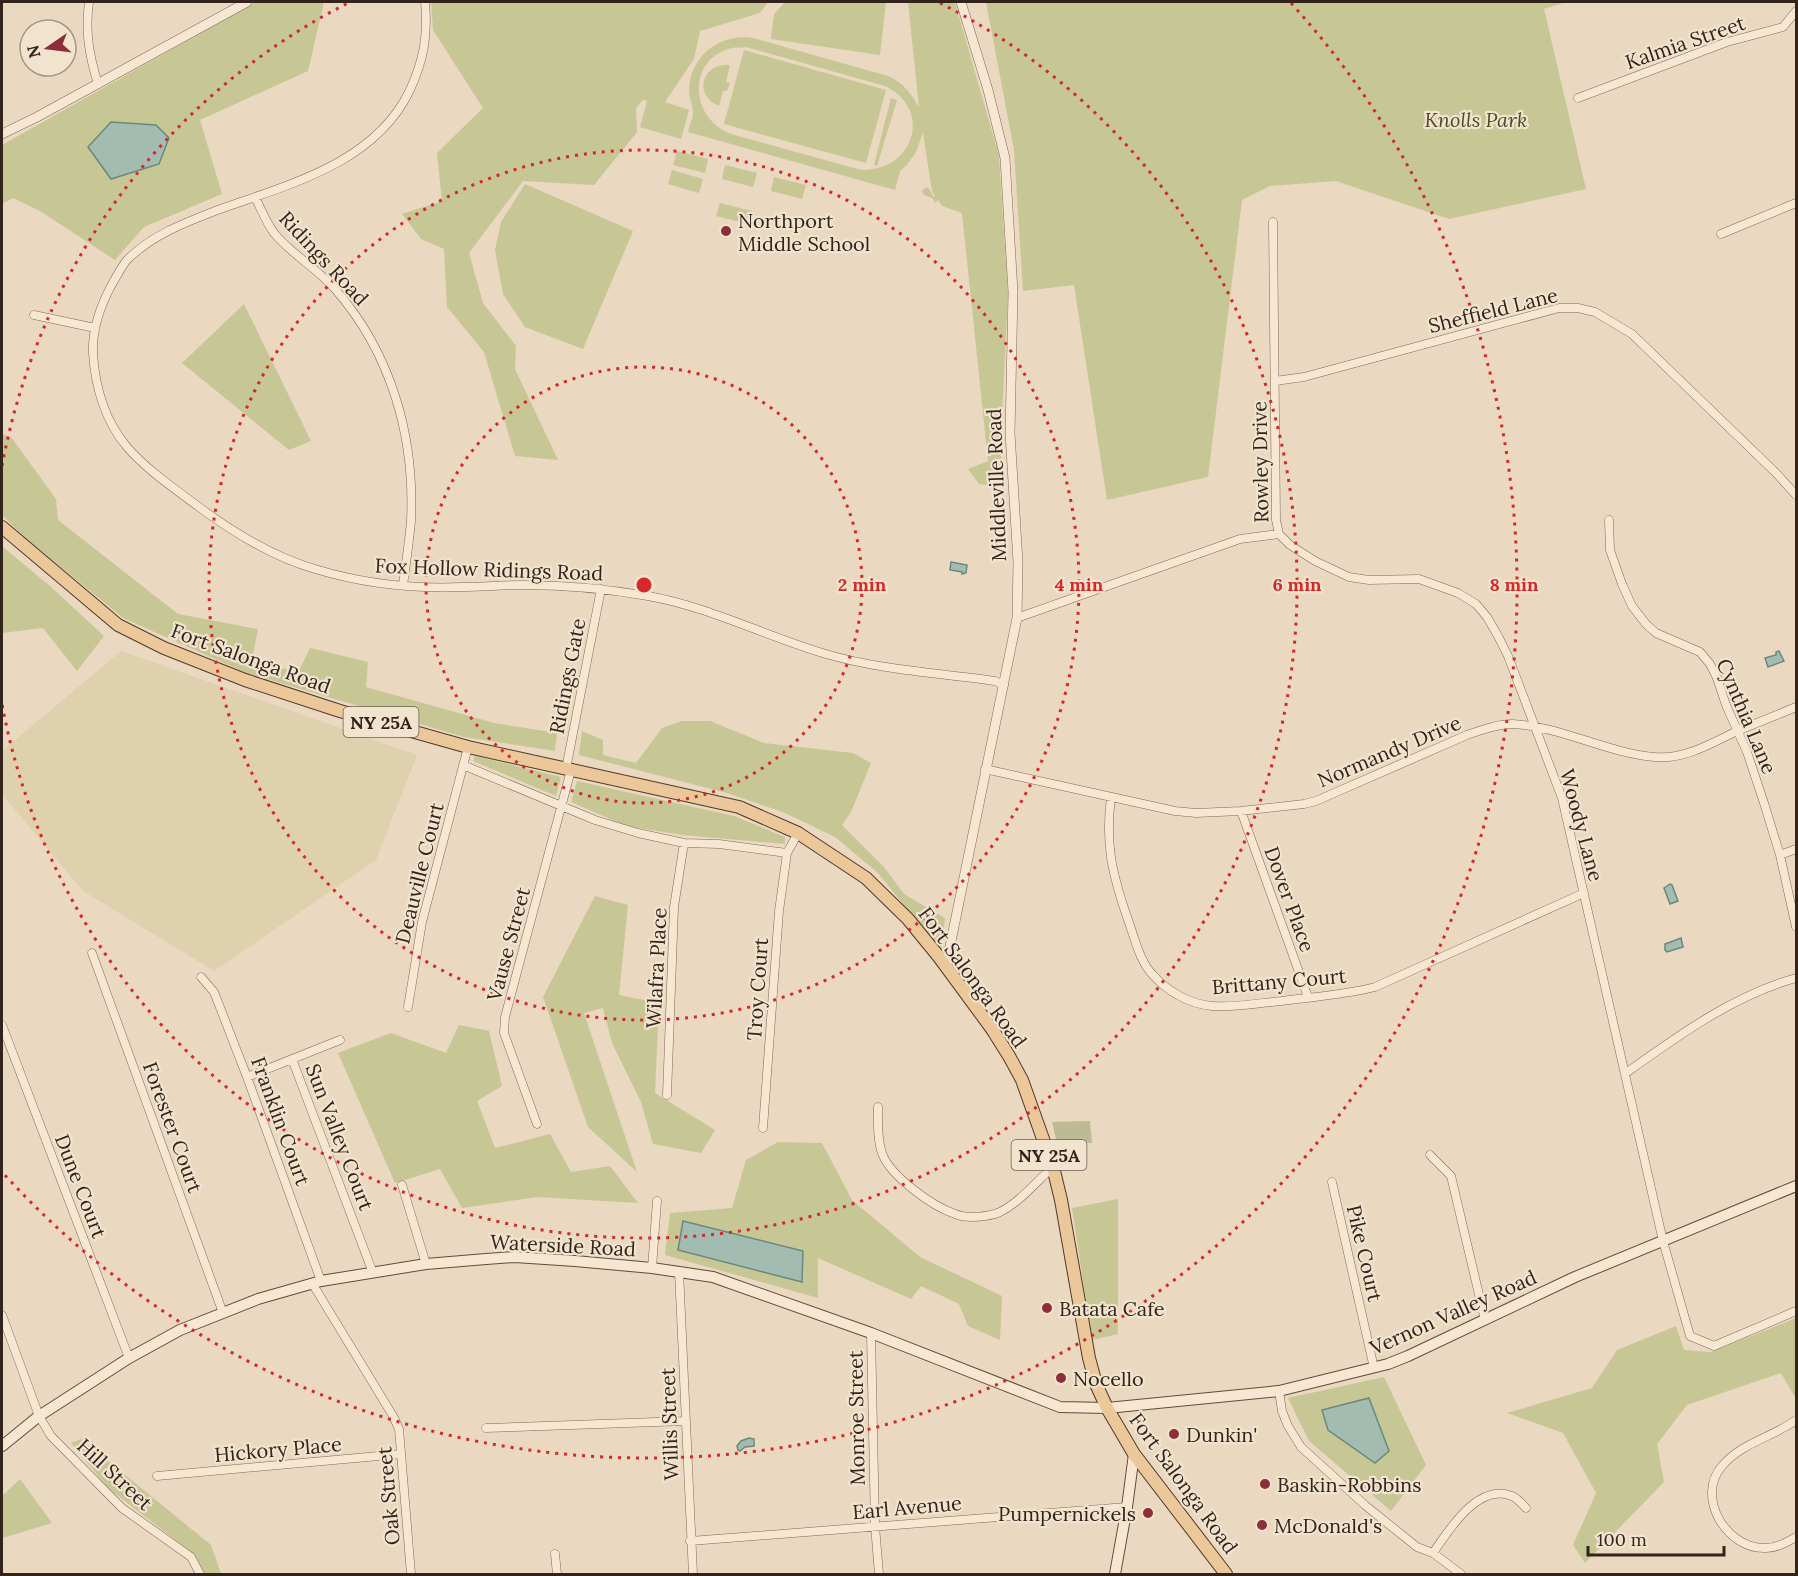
<svg xmlns="http://www.w3.org/2000/svg" width="1798" height="1576" font-family="Lora,serif">
<style>
.farmland{fill:#dfd0ae}
.green{fill:#c7c695;fill-rule:evenodd}
.cemetery{fill:#bcbb94}
.water{fill:#a2bcb1;stroke:#6a897d;stroke-width:1.5}
.lines{fill:none;stroke-linecap:round;stroke-linejoin:round}
.minor-casing{stroke:#816959;stroke-width:9}
.tertiary-casing{stroke:#816959;stroke-width:10}
.secondary-casing{stroke:#634b3c;stroke-width:12}
.primary-casing{stroke:#4f392d;stroke-width:14}
.minor{stroke:#f6e6d2;stroke-width:8}
.tertiary{stroke:#f6e6d2;stroke-width:9}
.secondary{stroke:#f6e6d2;stroke-width:10}
.primary{stroke:#ecc799;stroke-width:12}
.ring{fill:none;stroke:#d62828;stroke-width:3;stroke-dasharray:3 6}
.poi-dot{fill:#8c2e3b;stroke:#f2e3ce;stroke-width:2}
.labels{text-anchor:middle;dominant-baseline:central;stroke-width:4.5;stroke-linejoin:round;paint-order:stroke}
.shield{fill:#f2e3ce;stroke:#6c5d51;stroke-width:1.5}
.shield-label{font-size:18px;font-weight:bold;fill:#32241c}
.street-label{font-size:20px;fill:#32241c;stroke:#f2e3ce}
.park-label{font-size:20px;font-style:italic;fill:#484d25;stroke:#f2e3ce}
.poi-label{font-size:20px;fill:#32241c;stroke:#f2e3ce;text-anchor:start}
.centre{fill:#d62828;stroke:#f2e3ce;stroke-width:3}
.ring-label{font-size:18px;text-anchor:middle;font-weight:bold;fill:#d62828;stroke:#f2e3ce;stroke-width:4.5;stroke-linejoin:round;paint-order:stroke}
</style>
<rect width="100%" height="100%" fill="#ead8c0"/>
<path class="farmland" d="M121,651L417,755L376,860L214,971L83,891L2,794V751Z"/>
<path class="green" d="M256,2H324L308,71L200,120L222,194L144,227L115,260L40,211L13,198L2,204V145Z
M431,2H768L760,13L700,31L694,59L665,102L689,110L681,139L640,127L647,101L643,100L636,108L637,132L594,185L523,181L469,253L483,303L516,346L515,369L558,460L515,456L484,352L447,307L444,249L421,239L402,214L442,201L437,153L483,108L433,30Z
M785,2H886L880,55L771,39L774,14Z
M908,2H955L999,156L1008,294L1001,436V486L979,484L968,469L988,461L962,213L942,206L938,200L935,203L933,199L923,194L922,190L928,187L934,197L935,196L932,191L923,133L916,152L907,165L900,171L895,190L688,132C689,126 693,119 693,113C693,106 689,98 689,90C690,56 720,33 753,38L888,76C903,82 911,94 919,107ZM746,47L885,86C933,109 915,171 861,170L731,134C688,117 688,58 732,48C736,47 742,48 746,47Z
M986,2H1566L1544,9L1586,189L1449,219L1336,181L1270,186L1242,200L1208,477L1107,500L1074,285L1023,291L1014,150Z
M744,50L886,90L866,163L724,124Z
M724,65H730L726,82L730,83L727,91H723L719,106C696,97 699,68 724,65Z
M891,98L897,100L877,166L874,165Z
M677,151L708,159L705,173L673,165Z
M725,165L757,173L753,187L722,179Z
M672,170L703,179L699,193L668,184Z
M774,177L806,185L802,199L771,191Z
M525,184L633,231L583,349L525,327L503,294L495,250L501,222Z
M720,203L752,211L749,224L716,216Z
M244,304L311,441L289,450L182,363Z
M2,434L11,437L56,499L58,520L178,614L258,629L252,659L298,673L310,648L368,662L366,687L494,723L557,733L555,751L464,737L246,673L123,618L23,536L2,515Z
M2,546L50,586L104,636L77,671L43,628L2,633Z
M682,721H710L764,743L853,753L871,763L851,812L842,825L884,867L904,894L945,918L941,951L878,873L835,837L785,813L727,793L579,755L582,731L603,740V755L636,763L662,728Z
M475,756L561,777L556,796L473,761Z
M577,781L734,816L785,837V844L683,835L626,826L571,802Z
M595,896L628,905L619,995L659,1003L655,1093L715,1130L701,1153L653,1144L641,1102L612,1043L603,1008L584,1013L637,1172L588,1127L543,997Z
M459,1025L489,1031L502,1086L477,1101L495,1148L550,1134L571,1172L610,1166L638,1203L537,1197L462,1208L440,1169L395,1183L338,1053L391,1033L446,1053Z
M778,1142L822,1143L852,1200L920,1257L1002,1296L1000,1340L968,1326L959,1304L921,1286L911,1299L818,1258V1298L665,1255L670,1213L732,1208L746,1160Z
M1118,1199V1334L1092,1340L1072,1208Z
M1796,1318V1399L1781,1373L1687,1405L1657,1444L1664,1482L1585,1563L1573,1545L1596,1493L1563,1433L1507,1413L1592,1388L1617,1350L1676,1326L1684,1350L1711,1352Z
M1384,1377L1426,1465L1391,1511L1309,1441L1288,1398Z
M81,1439L211,1545L221,1574H204L194,1554L109,1489L71,1443Z
M20,1479L52,1523L2,1538V1496Z"/>
<path class="cemetery" d="M1090,1121L1092,1143H1057L1052,1122Z"/>
<path class="water" d="M111,122L156,125L169,138L159,164L111,179L88,147Z
M951,562L967,565L966,573L962,574V572L950,570Z
M1779,651L1784,661L1768,667L1765,658L1776,655V652Z
M1670,884L1672,885L1678,901L1670,904L1664,888Z
M1681,938L1683,947L1667,952L1665,950V944Z
M683,1221L803,1251L802,1282L678,1250Z
M1369,1398L1389,1451L1375,1463L1328,1430L1322,1410Z
M749,1438L754,1439V1446L745,1447L740,1451L738,1450L737,1446L741,1441Z"/>
<g class="lines">
<g class="minor-casing">
<path id="minor" d="M89,2C85,31 89,55 98,84
M425,2C428,36 424,60 409,92C373,165 286,185 215,211C184,223 152,235 127,260C121,267 116,278 111,286C100,307 92,330 93,353C95,386 105,421 127,447C147,470 175,489 199,507C234,533 273,557 315,569C361,583 413,589 462,587C482,587 503,585 524,585C565,585 607,589 648,596C710,607 765,636 826,654C880,670 939,673 995,681L1004,685
M1578,98L1727,42L1783,27L1796,11
M255,197C261,209 266,222 274,233C291,254 317,268 335,289C391,353 415,436 411,521C409,542 406,564 403,585
M1721,234L1796,203
M34,315L95,328
M1275,381L1304,377L1559,308H1578L1595,312L1632,334L1776,473L1796,495
M1609,520L1610,550L1622,584L1632,606L1646,624L1656,633L1700,652L1710,664L1717,678L1726,705L1747,752L1764,803L1780,855L1796,927
M1279,534L1290,545L1315,561L1349,577L1369,580L1419,579L1458,593L1476,604L1487,617L1498,636L1508,656L1562,798L1663,1241L1690,1336L1714,1346L1796,1311
M1017,618L1240,539L1279,534L1276,520L1273,222
M463,765L595,820L638,833L684,843L719,844L787,853L798,833
M566,769L601,589
M985,769L1175,811L1196,813L1241,811L1304,804L1316,801L1467,735C1482,730 1497,724 1512,724C1561,726 1606,753 1655,757C1684,760 1712,743 1737,731C1757,723 1777,715 1796,707
M1111,797C1105,844 1112,873 1127,917C1134,935 1139,961 1153,975C1168,992 1190,1004 1212,1006C1235,1008 1258,1003 1281,1001C1312,997 1344,995 1375,987L1584,893
M1241,811L1308,997
M1780,855L1796,849
M92,953L223,1313
M201,977L214,992L247,1077L321,1281
M408,1007L422,922L468,747
M2,1025L129,1358
M292,1059L373,1273
M1626,1073C1679,1035 1733,996 1796,978
M247,1077L340,1040
M667,1095L674,907L684,843
M878,1107C878,1122 877,1139 882,1153C890,1176 932,1206 955,1214C967,1219 988,1217 1000,1212C1020,1202 1036,1182 1053,1167
M537,1124L504,1033L505,1017L571,770
M763,1128L779,911L787,853
M1430,1155L1451,1176L1485,1320
M1332,1182L1374,1368
M402,1185L426,1264
M652,1268L657,1201
M679,1271L693,1574
M312,1283L393,1416L399,1429L411,1574
M2,1315L39,1416L51,1436L122,1508L191,1557L200,1574
M871,1333L875,1526L879,1574
M1279,1391L1282,1411L1288,1426L1301,1447L1366,1506L1417,1547L1433,1553L1461,1574
M1796,1420C1773,1437 1741,1443 1722,1466C1695,1497 1727,1550 1766,1548C1777,1548 1787,1542 1796,1537
M486,1428L685,1421
M157,1476L401,1454
M690,1541L1127,1507
M1433,1553C1449,1530 1478,1482 1512,1496C1517,1498 1522,1504 1526,1508
M555,1554L557,1574"/>
</g>
<g class="tertiary-casing">
<path id="tertiary" d="M2,134L37,117L247,2
M946,966L1017,618L1018,562L1010,433L1013,292L1005,158L988,90L961,2"/>
</g>
<g class="secondary-casing">
<path id="secondary" d="M2,1446L39,1416L129,1358L180,1330L258,1299L321,1281L426,1264L486,1259L515,1257L575,1261L652,1268L713,1277L871,1333L1060,1407L1107,1408L1279,1391L1388,1364L1408,1356L1575,1277L1796,1186
M1115,1574L1127,1507L1134,1454"/>
</g>
<g class="primary-casing">
<path id="primary" d="M2,527L118,625L164,648L245,680L340,711L468,747L739,807L798,833L866,878L908,919L939,957L992,1029L1009,1056L1022,1080L1053,1167L1061,1200L1089,1358L1096,1384L1107,1408L1134,1454L1226,1574"/>
</g>
<use href="#minor" class="minor"/>
<use href="#tertiary" class="tertiary"/>
<use href="#secondary" class="secondary"/>
<use href="#primary" class="primary"/>
</g>
<g class="ring">
<circle cx="644" cy="585" r="218"/>
<circle cx="644" cy="585" r="435"/>
<path d="M2 466A653 653 0 0 1 348 3M940 3A653 653 0 1 1 2 704"/>
<path d="M1291 3A870 870 0 0 1 3 1173"/>
</g>
<g class="poi-dot">
<circle cx="726" cy="231" r="6"/>
<circle cx="1047" cy="1308" r="6"/>
<circle cx="1061" cy="1378" r="6"/>
<circle cx="1174" cy="1434" r="6"/>
<circle cx="1265" cy="1484" r="6"/>
<circle cx="1148" cy="1513" r="6"/>
<circle cx="1262" cy="1525" r="6"/>
</g>
<g class="labels">
<g class="shield">
<rect x="343.5" y="707" width="75" height="30" rx="4.5"/>
<rect x="1011.5" y="1140" width="75" height="30" rx="4.5"/>
</g>
<g class="shield-label">
<text x="381" y="722">NY 25A</text>
<text x="1049" y="1155">NY 25A</text>
</g>
<g class="street-label">
<text transform="translate(1685 42) rotate(-19)">Kalmia Street</text>
<text transform="translate(324 258) rotate(47)">Ridings Road</text>
<text transform="translate(1493 310) rotate(-14)">Sheffield Lane</text>
<text transform="translate(1260 462) rotate(-91)">Rowley Drive</text>
<text transform="translate(996 485) rotate(-92)">Middleville Road</text>
<text transform="translate(489 569) rotate(2)">Fox Hollow Ridings Road</text>
<text transform="translate(251 658) rotate(20)">Fort Salonga Road</text>
<text transform="translate(567 676) rotate(-79)">Ridings Gate</text>
<text transform="translate(1747 716) rotate(67)">Cynthia Lane</text>
<text transform="translate(1389 751) rotate(-23)">Normandy Drive</text>
<text transform="translate(1582 825) rotate(75)">Woody Lane</text>
<text transform="translate(419 873) rotate(-76)">Deauville Court</text>
<text transform="translate(1290 899) rotate(70)">Dover Place</text>
<text transform="translate(508 944) rotate(-75)">Vause Street</text>
<text transform="translate(656 968) rotate(-87)">Wilafra Place</text>
<text transform="translate(973 977) rotate(54)">Fort Salonga Road</text>
<text transform="translate(1279 981) rotate(-5)">Brittany Court</text>
<text transform="translate(757 989) rotate(-86)">Troy Court</text>
<text transform="translate(281 1121) rotate(70)">Franklin Court</text>
<text transform="translate(173 1127) rotate(70)">Forester Court</text>
<text transform="translate(340 1137) rotate(69)">Sun Valley Court</text>
<text transform="translate(81 1186) rotate(69)">Dune Court</text>
<text transform="translate(563 1245) rotate(3)">Waterside Road</text>
<text transform="translate(1365 1253) rotate(77)">Pike Court</text>
<text transform="translate(1453 1312) rotate(-24)">Vernon Valley Road</text>
<text transform="translate(856 1418) rotate(-91)">Monroe Street</text>
<text transform="translate(669 1424) rotate(-92)">Willis Street</text>
<text transform="translate(278 1449) rotate(-5)">Hickory Place</text>
<text transform="translate(115 1474) rotate(43)">Hill Street</text>
<text transform="translate(1184 1483) rotate(54)">Fort Salonga Road</text>
<text transform="translate(388 1496) rotate(-95)">Oak Street</text>
<text transform="translate(907 1507) rotate(-5)">Earl Avenue</text>
</g>
<g class="park-label">
<text x="1476" y="119">Knolls Park</text>
</g>
<g class="poi-label">
<text x="738" y="220">Northport<tspan x="738" dy="23">Middle School</tspan></text>
<text x="1059" y="1308">Batata Cafe</text>
<text x="1073" y="1378">Nocello</text>
<text x="1186" y="1434">Dunkin'</text>
<text x="1277" y="1484">Baskin-Robbins</text>
<text x="1136" y="1513" text-anchor="end">Pumpernickels</text>
<text x="1274" y="1525">McDonald's</text>
</g>
</g>
<circle cx="644" cy="585" r="9" class="centre"/>
<g class="ring-label">
<text x="862" y="591">2 min</text>
<text x="1079" y="591">4 min</text>
<text x="1297" y="591">6 min</text>
<text x="1514" y="591">8 min</text>
</g>
<rect width="1798" height="1576" fill="none" stroke="#32241c" stroke-width="6"/>
<g transform="translate(48 48) rotate(256)"><circle r="28" fill="#f2e3ce" stroke="#a59787" stroke-width="1.5"/>
<path d="M0-4.5L10 22L0 15L-10 22Z" fill="#8c2e3b"/>
<text y="-9" font-size="16" font-weight="bold" text-anchor="middle" fill="#32241c">N</text>
</g>
<path d="M1588 1546v9h136v-9" fill="none" stroke="#32241c" stroke-width="3"/>
<text x="1597" y="1546" font-size="18" fill="#32241c" stroke="#f2e3ce" stroke-width="4.5" paint-order="stroke">100 m</text>
</svg>
